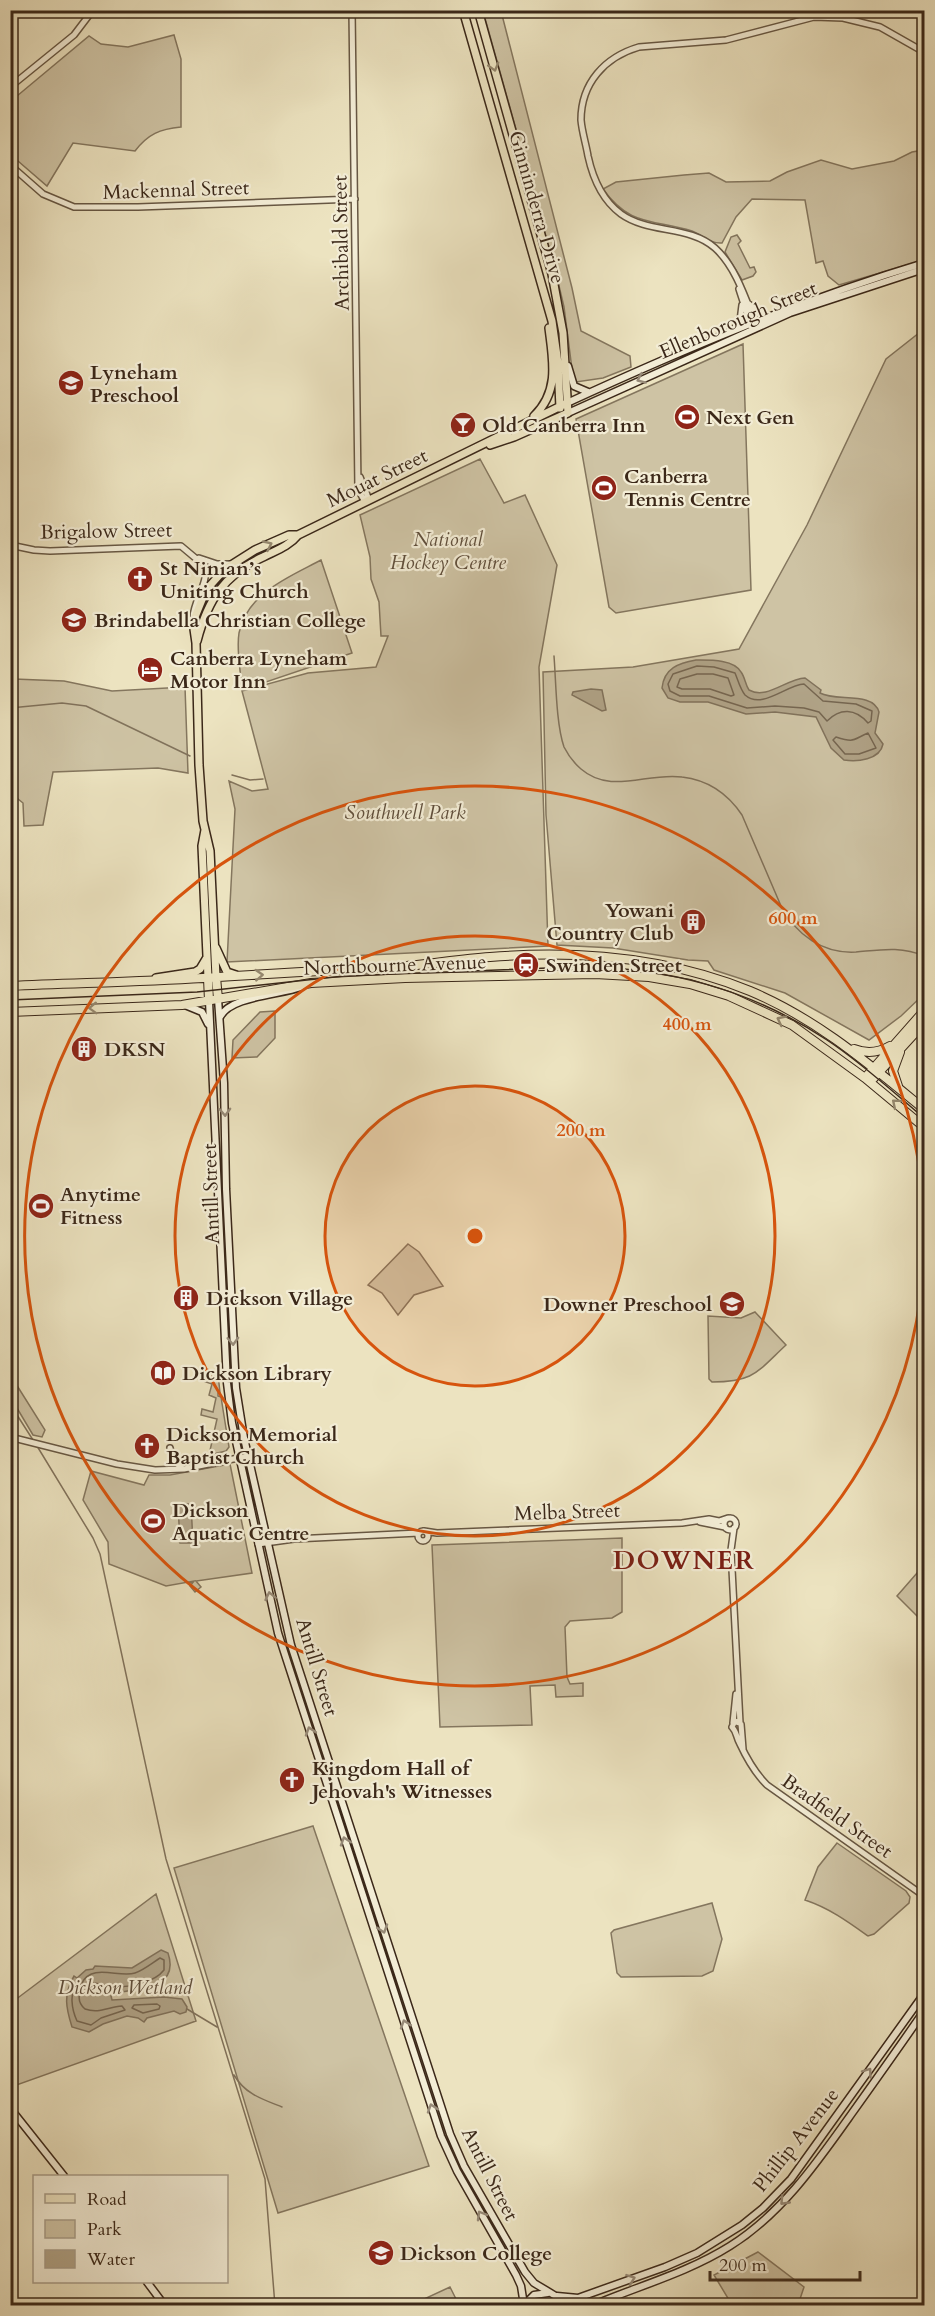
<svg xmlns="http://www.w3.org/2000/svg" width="935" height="2316" font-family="Cardo,serif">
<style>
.green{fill:#cec3a4;stroke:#84765e;stroke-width:1.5}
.water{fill:#b0a387;stroke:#81725b;stroke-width:1.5}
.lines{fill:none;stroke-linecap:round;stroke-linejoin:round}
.shore{stroke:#766650;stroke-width:1.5}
.stream{stroke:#81725b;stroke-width:1.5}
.tertiary-casing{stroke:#675743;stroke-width:8}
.secondary-casing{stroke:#3b2819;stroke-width:9}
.primary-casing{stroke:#3b2819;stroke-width:10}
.trunk-casing{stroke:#3b2819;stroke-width:10}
.tertiary{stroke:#f3edd6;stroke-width:5}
.secondary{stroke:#f3edd6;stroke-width:6}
.primary{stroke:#ece3c0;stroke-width:7}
.trunk{stroke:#ece3c0;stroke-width:8}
.tram{stroke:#3b2819;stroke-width:1.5}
.oneway{stroke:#94866c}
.oneway2{stroke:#978a78}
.ring{fill:none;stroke:#d7540d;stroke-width:3}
.labels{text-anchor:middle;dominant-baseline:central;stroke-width:4.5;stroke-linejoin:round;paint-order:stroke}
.street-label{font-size:20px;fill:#3b2819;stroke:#f3edd6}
.poi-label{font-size:20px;font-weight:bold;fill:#3b2819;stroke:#f3edd6;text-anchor:start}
.park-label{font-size:20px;font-style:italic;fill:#604f3c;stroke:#f3edd6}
.district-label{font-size:26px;font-weight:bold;letter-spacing:1.5px;fill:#7a1f14;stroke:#f3edd6}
.centre{fill:#d7540d;stroke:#f3edd6;stroke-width:3}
.ring-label{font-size:18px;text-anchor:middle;font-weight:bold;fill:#d7540d;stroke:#f3edd6;stroke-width:4.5;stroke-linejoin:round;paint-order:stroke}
</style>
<rect width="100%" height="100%" fill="#ece3c0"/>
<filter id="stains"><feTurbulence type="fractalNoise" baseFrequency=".00333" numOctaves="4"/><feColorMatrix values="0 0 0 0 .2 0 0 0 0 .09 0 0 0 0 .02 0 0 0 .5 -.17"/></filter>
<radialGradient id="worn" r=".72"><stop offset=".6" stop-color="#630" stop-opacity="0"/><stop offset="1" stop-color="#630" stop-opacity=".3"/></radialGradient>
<path class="green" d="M483,11H501L572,288L581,331L630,356L631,367L603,378L576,382L573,377L564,307L555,269Z
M174,35L181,59V127C160,129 148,134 135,151L73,143L47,186L11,155V101L89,36L101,44L128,47Z
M924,150V260L839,285L828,276L823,261L816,263L805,200L752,199L736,217L722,243C710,244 703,235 692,231C653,219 630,227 603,189L616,182L684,175L709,173L726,182L770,181L787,172L821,160L852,169L894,161L912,152Z
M737,235L741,241L738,244L750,268L754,267L756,272L753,276L742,280L725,252L731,237Z
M924,329V994L901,1016L869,1040L785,993L714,970L708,961L688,960L613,948L557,945L546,815L543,672L633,667L739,649L807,525L886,359Z
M743,344L751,590L616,613L609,607L576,419Z
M480,459L504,503L525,495L557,565L539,667L548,946L227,962L235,809L229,781L252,791L268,789L242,691L308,673L376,667L388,636H381L379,602L371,579L370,557L360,515Z
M321,560L352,653L242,690C241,672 236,651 239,633C247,593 289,577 321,560Z
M14,679L64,681L112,691L185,687L188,773L158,768L53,772L43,825L24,826L23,803L18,799H11V707L16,706Z
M275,1011V1038L257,1057L232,1058L233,1040L260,1012Z
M408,1244L419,1252L443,1286L414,1295L398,1315L382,1293L368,1285Z
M755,1312L786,1345C757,1372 754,1382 712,1382L709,1379L708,1316L741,1318Z
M200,1369L213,1370L218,1374L220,1393H218V1396L221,1397L229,1447L226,1451L209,1455L217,1419L201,1415L202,1409L213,1412L216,1398L209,1395L212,1384L195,1378Z
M11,1376L45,1430L42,1437L33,1435L11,1398Z
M230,1464L252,1573L196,1581L201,1587L195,1592L190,1586L194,1581L166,1586L109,1564L108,1542L83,1500L91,1471L144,1485L149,1475H170Z
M622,1538V1612L612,1618L570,1621L565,1627L567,1677L570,1684L583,1683V1696L556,1697L555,1685L530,1686L532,1725L440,1727L432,1545Z
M924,1565V1613L919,1618L897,1596Z
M313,1826L429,2166L278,2213L174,1868Z
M837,1843L906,1891L910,1897L909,1903L874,1934L868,1936C847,1921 829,1908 805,1900L818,1867Z
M156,1894L196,2021L11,2087V2003Z
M712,1903L722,1939L713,1971L702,1976L621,1977L617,1973L611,1933L614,1930Z
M758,2252L804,2287L798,2305H732L714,2275Z
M450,2287L459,2305H427L424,2299Z"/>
<path class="water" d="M696,660C709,660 734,659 741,672C745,677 745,684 749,690C767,700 786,679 805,678L821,690L820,693C836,702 873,691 879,712L875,733L883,744C880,760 857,762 844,760L831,748L816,717L775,712L746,714L708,702H680L668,698L662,688C664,668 679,663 696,660Z
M591,689L602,690L606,710L602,711L572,695L573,692Z
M178,1504H191L193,1543H180Z
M161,1950L168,1953C180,1989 139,1989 113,1993L111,1996L112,2000L164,1997L182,1999L187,2007L186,2012L180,2014L174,2011L147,2018L144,2022L138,2018L127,2016L103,2024L89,2032L72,2027C66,2008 63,1995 74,1976L77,1978L86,1970L93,1969L95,1966L132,1968Z"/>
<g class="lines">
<path class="shore" d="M697,666L714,667L735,673C738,680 740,689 745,695C762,710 786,685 804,684L823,701L856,704L872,711L871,721L868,723C855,708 840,708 827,721L819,712L804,708L775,706L747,708L709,696H680L670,691L668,684L673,674Z
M697,674H713L728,678L734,695L731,696L710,689H682L677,687L680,679Z
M868,733L876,748L859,754H845L833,740L836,737C855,743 852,740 868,733Z
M160,1958L164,1960V1970C154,1983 130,1987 114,1987C103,1987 98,1980 85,1985L82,1983C92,1963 119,1978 135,1973C144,1970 152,1963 160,1958Z
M79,1983L83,1986C78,1994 77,2002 85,2009C99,2014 108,2007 122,2006L125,2010L101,2018L91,2025L77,2021C72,2010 68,1991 79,1983Z
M157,2004L160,2006L159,2009L143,2013L132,2008L134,2005Z"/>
<path class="stream" d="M554,656C556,681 556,724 564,747C568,755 574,763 581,769C611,795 647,772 682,777C708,780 728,794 742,815L781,906C796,935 823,954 856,952C880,950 901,946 924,956
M10,708L62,703L86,706L190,756
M232,775L250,780L263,779
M10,1404L33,1440
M37,1446L93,1538L100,1554L166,1859L265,2179L275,2306
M187,2009L217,2027
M234,2075C245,2094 262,2099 282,2107"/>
<g class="tertiary-casing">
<path id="tertiary" d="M352,10L358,489L365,502
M10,87L74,35L93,10
M10,165L43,194L74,207H138L355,199
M739,289L751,326
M749,304L759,314L767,317
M756,325C746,300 736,267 715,248C689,225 649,234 621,214C602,200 593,179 588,156C586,144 582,132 581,120C581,83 605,57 639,47L726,40L814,17L843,18L880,27L924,52
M732,331L740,321L742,305
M360,477L369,500
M10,545L34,550L50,551L181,546L218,577
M199,558L217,564H230
M193,617C194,600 209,582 205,566
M10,1437L117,1464L155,1470L184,1469L248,1456
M170,1448L173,1461L182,1468
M724 1524a6 6 0 1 1 12 0a6 6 0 1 1-12 0Z
M700,1522L725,1527
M734,1528L731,1550L740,1723
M418 1536a5 5 0 1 1 10 0a5 5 0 1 1-10 0Z
M424,1531L437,1533L682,1523L709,1519L719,1521L728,1518
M257,1539L287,1537L294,1539
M258,1544L294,1539L419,1533
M733,1723L736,1694
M743,1749L741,1724L735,1721L732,1727C737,1732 736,1737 740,1744C747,1759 755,1773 767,1785L924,1896"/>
</g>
<g class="secondary-casing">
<path id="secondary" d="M568,366L574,386L588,392
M567,403C684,349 801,300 924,263
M568,413L790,313L924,269
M218,999L224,1083L226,1189L236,1388L244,1438L291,1645L450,2134L464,2166L525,2272L534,2283L554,2295
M209,1001L227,1383L232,1423L278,1633L441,2136L457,2171L516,2275L521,2286L524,2305
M185,1005L202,1012L208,1024
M220,1017C230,996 280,995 301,987
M10,2108L64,2176
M147,2282L165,2306
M557,2296L578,2298L665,2267L697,2253L742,2225L763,2208L791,2179L924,1994
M557,2297L566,2306
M524,2305L534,2295L548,2293
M591,2306C638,2286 687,2273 730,2246C781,2214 816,2164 850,2116C875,2081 900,2046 924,2011"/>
</g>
<g class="primary-casing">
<path id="primary" d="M463,10L552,321L558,363L560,408
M478,10L552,274L563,333L568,413L514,437L490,445
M534,416C560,391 553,360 549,328
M197,641C208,599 224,575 263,557C277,550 289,546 298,535
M205,830L202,846L208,978
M216,948L227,972L236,975
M216,977L210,851L203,821L199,765L196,643L193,622L206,590L225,569L255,550L289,535H298L567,403
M156,978L195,972L200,969L206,959"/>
</g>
<g class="trunk-casing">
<path id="trunk" d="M216,977L218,999
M208,978L209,1001
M10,986C75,983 139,982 203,978C267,974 331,970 395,967C427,965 458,959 490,957C577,950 669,958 750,991C817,1019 869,1064 924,1109
M10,1012L182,1005L311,983L405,978L595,974L649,977L690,984L729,996L792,1025L865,1078L924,1127
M854,1049C867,1054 878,1053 890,1046
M865,1078L924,1011
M870,1082L924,1023
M898,1086L893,1071L900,1052"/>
</g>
<use href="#tertiary" class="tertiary"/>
<use href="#secondary" class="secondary"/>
<use href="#primary" class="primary"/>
<use href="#trunk" class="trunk"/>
<path class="tram" d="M10,1000L197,992L344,976L575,967C665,966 752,990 827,1040C862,1063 893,1092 924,1118"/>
</g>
<defs><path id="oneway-chevron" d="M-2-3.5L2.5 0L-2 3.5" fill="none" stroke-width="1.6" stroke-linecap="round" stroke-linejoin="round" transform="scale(1.5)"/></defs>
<g class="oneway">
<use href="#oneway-chevron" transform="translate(494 67) rotate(74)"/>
<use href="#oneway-chevron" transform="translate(268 545) rotate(-25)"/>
<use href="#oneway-chevron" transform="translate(259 975) rotate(-3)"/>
<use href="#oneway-chevron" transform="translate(93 1008) rotate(178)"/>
<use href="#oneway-chevron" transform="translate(781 1020) rotate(-153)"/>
<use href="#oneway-chevron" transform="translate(896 1103) rotate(-140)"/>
</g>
<g class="oneway2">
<use href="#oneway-chevron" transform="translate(641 379) rotate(156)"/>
<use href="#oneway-chevron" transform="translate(225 1112) rotate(88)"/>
<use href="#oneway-chevron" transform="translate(233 1341) rotate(88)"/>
<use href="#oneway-chevron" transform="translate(270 1596) rotate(-102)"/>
<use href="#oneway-chevron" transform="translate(310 1731) rotate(-108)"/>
<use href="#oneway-chevron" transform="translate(345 1841) rotate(-108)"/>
<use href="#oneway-chevron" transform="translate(383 1929) rotate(72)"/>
<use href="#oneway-chevron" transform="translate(405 2024) rotate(-108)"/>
<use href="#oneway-chevron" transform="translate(868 2072) rotate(-54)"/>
<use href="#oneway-chevron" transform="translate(432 2108) rotate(-108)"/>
<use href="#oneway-chevron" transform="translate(784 2201) rotate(134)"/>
<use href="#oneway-chevron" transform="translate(481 2215) rotate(-120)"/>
<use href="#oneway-chevron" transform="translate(631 2279) rotate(-20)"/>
</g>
<circle cx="475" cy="1236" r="150" fill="#d7540d" fill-opacity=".12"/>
<g class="ring">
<circle cx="475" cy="1236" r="150"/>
<circle cx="475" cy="1236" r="300"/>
<path d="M924 1260A450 450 0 1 1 924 1212"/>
</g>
<defs>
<g id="school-disc" transform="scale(1.35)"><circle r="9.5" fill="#8f2418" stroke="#f3edd6"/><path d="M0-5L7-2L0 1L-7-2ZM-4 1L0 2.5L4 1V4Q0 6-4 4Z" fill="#fff"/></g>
<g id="stadium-disc" transform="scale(1.35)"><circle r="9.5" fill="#8f2418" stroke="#f3edd6"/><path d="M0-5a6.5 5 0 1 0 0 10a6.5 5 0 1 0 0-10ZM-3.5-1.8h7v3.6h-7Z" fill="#fff"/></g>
<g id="bar-disc" transform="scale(1.35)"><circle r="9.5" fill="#8f2418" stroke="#f3edd6"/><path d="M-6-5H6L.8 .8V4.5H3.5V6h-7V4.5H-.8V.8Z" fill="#fff"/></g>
<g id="church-disc" transform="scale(1.35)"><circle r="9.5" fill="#8f2418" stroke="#f3edd6"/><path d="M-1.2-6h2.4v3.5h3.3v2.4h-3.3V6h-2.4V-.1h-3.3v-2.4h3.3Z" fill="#fff"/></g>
<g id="hotel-disc" transform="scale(1.35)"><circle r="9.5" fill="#8f2418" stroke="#f3edd6"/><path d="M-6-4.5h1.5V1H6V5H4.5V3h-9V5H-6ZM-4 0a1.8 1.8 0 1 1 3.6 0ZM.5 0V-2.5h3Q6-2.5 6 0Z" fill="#fff"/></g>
<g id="building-disc" transform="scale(1.35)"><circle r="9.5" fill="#8f2418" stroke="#f3edd6"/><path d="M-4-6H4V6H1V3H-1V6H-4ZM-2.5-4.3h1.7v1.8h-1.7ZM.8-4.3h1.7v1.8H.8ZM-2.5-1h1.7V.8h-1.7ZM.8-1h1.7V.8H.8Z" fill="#fff"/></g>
<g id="station-disc" transform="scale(1.35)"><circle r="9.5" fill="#8f2418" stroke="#f3edd6"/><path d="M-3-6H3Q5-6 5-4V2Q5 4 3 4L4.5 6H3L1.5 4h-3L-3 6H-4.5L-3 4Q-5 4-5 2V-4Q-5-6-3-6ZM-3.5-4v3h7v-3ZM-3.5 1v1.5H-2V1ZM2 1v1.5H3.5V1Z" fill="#fff"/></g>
<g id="library-disc" transform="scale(1.35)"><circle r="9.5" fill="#8f2418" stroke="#f3edd6"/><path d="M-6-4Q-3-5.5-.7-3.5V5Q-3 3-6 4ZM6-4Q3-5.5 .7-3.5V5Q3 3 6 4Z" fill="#fff"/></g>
</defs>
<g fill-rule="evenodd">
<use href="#school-disc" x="71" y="383"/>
<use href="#stadium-disc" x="687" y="417"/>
<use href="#bar-disc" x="463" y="425"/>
<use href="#stadium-disc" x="604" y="488"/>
<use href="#church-disc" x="140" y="579"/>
<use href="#school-disc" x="74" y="620"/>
<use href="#hotel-disc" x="150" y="670"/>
<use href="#building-disc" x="693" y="922"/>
<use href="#station-disc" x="526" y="965"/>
<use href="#building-disc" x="84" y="1049"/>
<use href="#stadium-disc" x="41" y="1206"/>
<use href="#building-disc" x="186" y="1298"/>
<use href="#school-disc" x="732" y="1304"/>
<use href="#library-disc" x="163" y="1373"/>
<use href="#church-disc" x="147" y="1446"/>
<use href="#stadium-disc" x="153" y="1521"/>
<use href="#church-disc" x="292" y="1780"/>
<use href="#school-disc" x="381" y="2253"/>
</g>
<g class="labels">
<g class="street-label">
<text transform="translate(176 190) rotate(-2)">Mackennal Street</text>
<text transform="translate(537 207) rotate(74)">Ginninderra Drive</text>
<text transform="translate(341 243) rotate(-91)">Archibald Street</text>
<text transform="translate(738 320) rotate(-23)">Ellenborough Street</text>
<text transform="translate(377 478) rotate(-26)">Mouat Street</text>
<text transform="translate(106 531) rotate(-1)">Brigalow Street</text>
<text transform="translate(395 965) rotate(-2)">Northbourne Avenue</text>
<text transform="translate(211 1194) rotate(-92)">Antill Street</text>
<text transform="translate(567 1512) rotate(-2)">Melba Street</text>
<text transform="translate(317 1667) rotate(73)">Antill Street</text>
<text transform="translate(837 1816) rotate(35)">Bradfield Street</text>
<text transform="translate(796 2140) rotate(-52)">Phillip Avenue</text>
<text transform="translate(490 2174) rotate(63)">Antill Street</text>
</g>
<g class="poi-label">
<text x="90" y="372">Lyneham<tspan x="90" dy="23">Preschool</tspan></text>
<text x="706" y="417">Next Gen</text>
<text x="482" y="425">Old Canberra Inn</text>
<text x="624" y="476">Canberra<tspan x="624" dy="23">Tennis Centre</tspan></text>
<text x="160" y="568">St Ninian’s<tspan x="160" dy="23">Uniting Church</tspan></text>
<text x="94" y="620">Brindabella Christian College</text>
<text x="170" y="658">Canberra Lyneham<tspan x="170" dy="23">Motor Inn</tspan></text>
<text x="674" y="910" text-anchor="end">Yowani<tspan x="674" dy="23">Country Club</tspan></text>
<text x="546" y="965">Swinden Street</text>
<text x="104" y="1049">DKSN</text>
<text x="60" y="1194">Anytime<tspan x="60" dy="23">Fitness</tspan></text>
<text x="206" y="1298">Dickson Village</text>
<text x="712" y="1304" text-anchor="end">Downer Preschool</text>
<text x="182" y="1373">Dickson Library</text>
<text x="166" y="1434">Dickson Memorial<tspan x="166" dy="23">Baptist Church</tspan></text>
<text x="172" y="1510">Dickson<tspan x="172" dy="23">Aquatic Centre</tspan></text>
<text x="312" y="1768">Kingdom Hall of<tspan x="312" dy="23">Jehovah's Witnesses</tspan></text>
<text x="400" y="2253">Dickson College</text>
</g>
<g class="park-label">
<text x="448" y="539">National<tspan x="448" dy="23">Hockey Centre</tspan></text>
<text x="405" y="812">Southwell Park</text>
<text x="125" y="1987">Dickson Wetland</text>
</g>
<g class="district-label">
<text x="684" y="1560">DOWNER</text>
</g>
</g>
<circle cx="475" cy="1236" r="9" class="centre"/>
<g class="ring-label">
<text x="793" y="924">600 m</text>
<text x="687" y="1030">400 m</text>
<text x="581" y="1136">200 m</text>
</g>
<rect width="935" height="2316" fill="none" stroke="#ece3c0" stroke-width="36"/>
<rect x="12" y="12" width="911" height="2292" fill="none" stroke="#3b2819" stroke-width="3"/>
<rect x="18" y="18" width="899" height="2280" fill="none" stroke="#3b2819" stroke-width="1.5"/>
<rect x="33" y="2175" width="195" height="108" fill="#f3edd6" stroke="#a99e8a" stroke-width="1.5"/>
<rect x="45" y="2194" width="30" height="9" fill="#ece3c0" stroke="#a99e8a" stroke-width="1.5"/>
<text x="87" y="2205" font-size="18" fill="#3b2819">Road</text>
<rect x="45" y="2220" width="30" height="18" fill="#cec3a4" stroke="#a99e8a" stroke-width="1.5"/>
<text x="87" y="2235" font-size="18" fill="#3b2819">Park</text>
<rect x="45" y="2250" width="30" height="18" fill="#b0a387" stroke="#a99e8a" stroke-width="1.5"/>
<text x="87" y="2265" font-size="18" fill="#3b2819">Water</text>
<path d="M710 2271v9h150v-9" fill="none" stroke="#3b2819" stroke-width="3"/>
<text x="719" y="2271" font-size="18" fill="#3b2819" stroke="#f3edd6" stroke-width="4.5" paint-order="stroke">200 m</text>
<rect width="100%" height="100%" filter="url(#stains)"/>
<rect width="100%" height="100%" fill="url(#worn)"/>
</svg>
